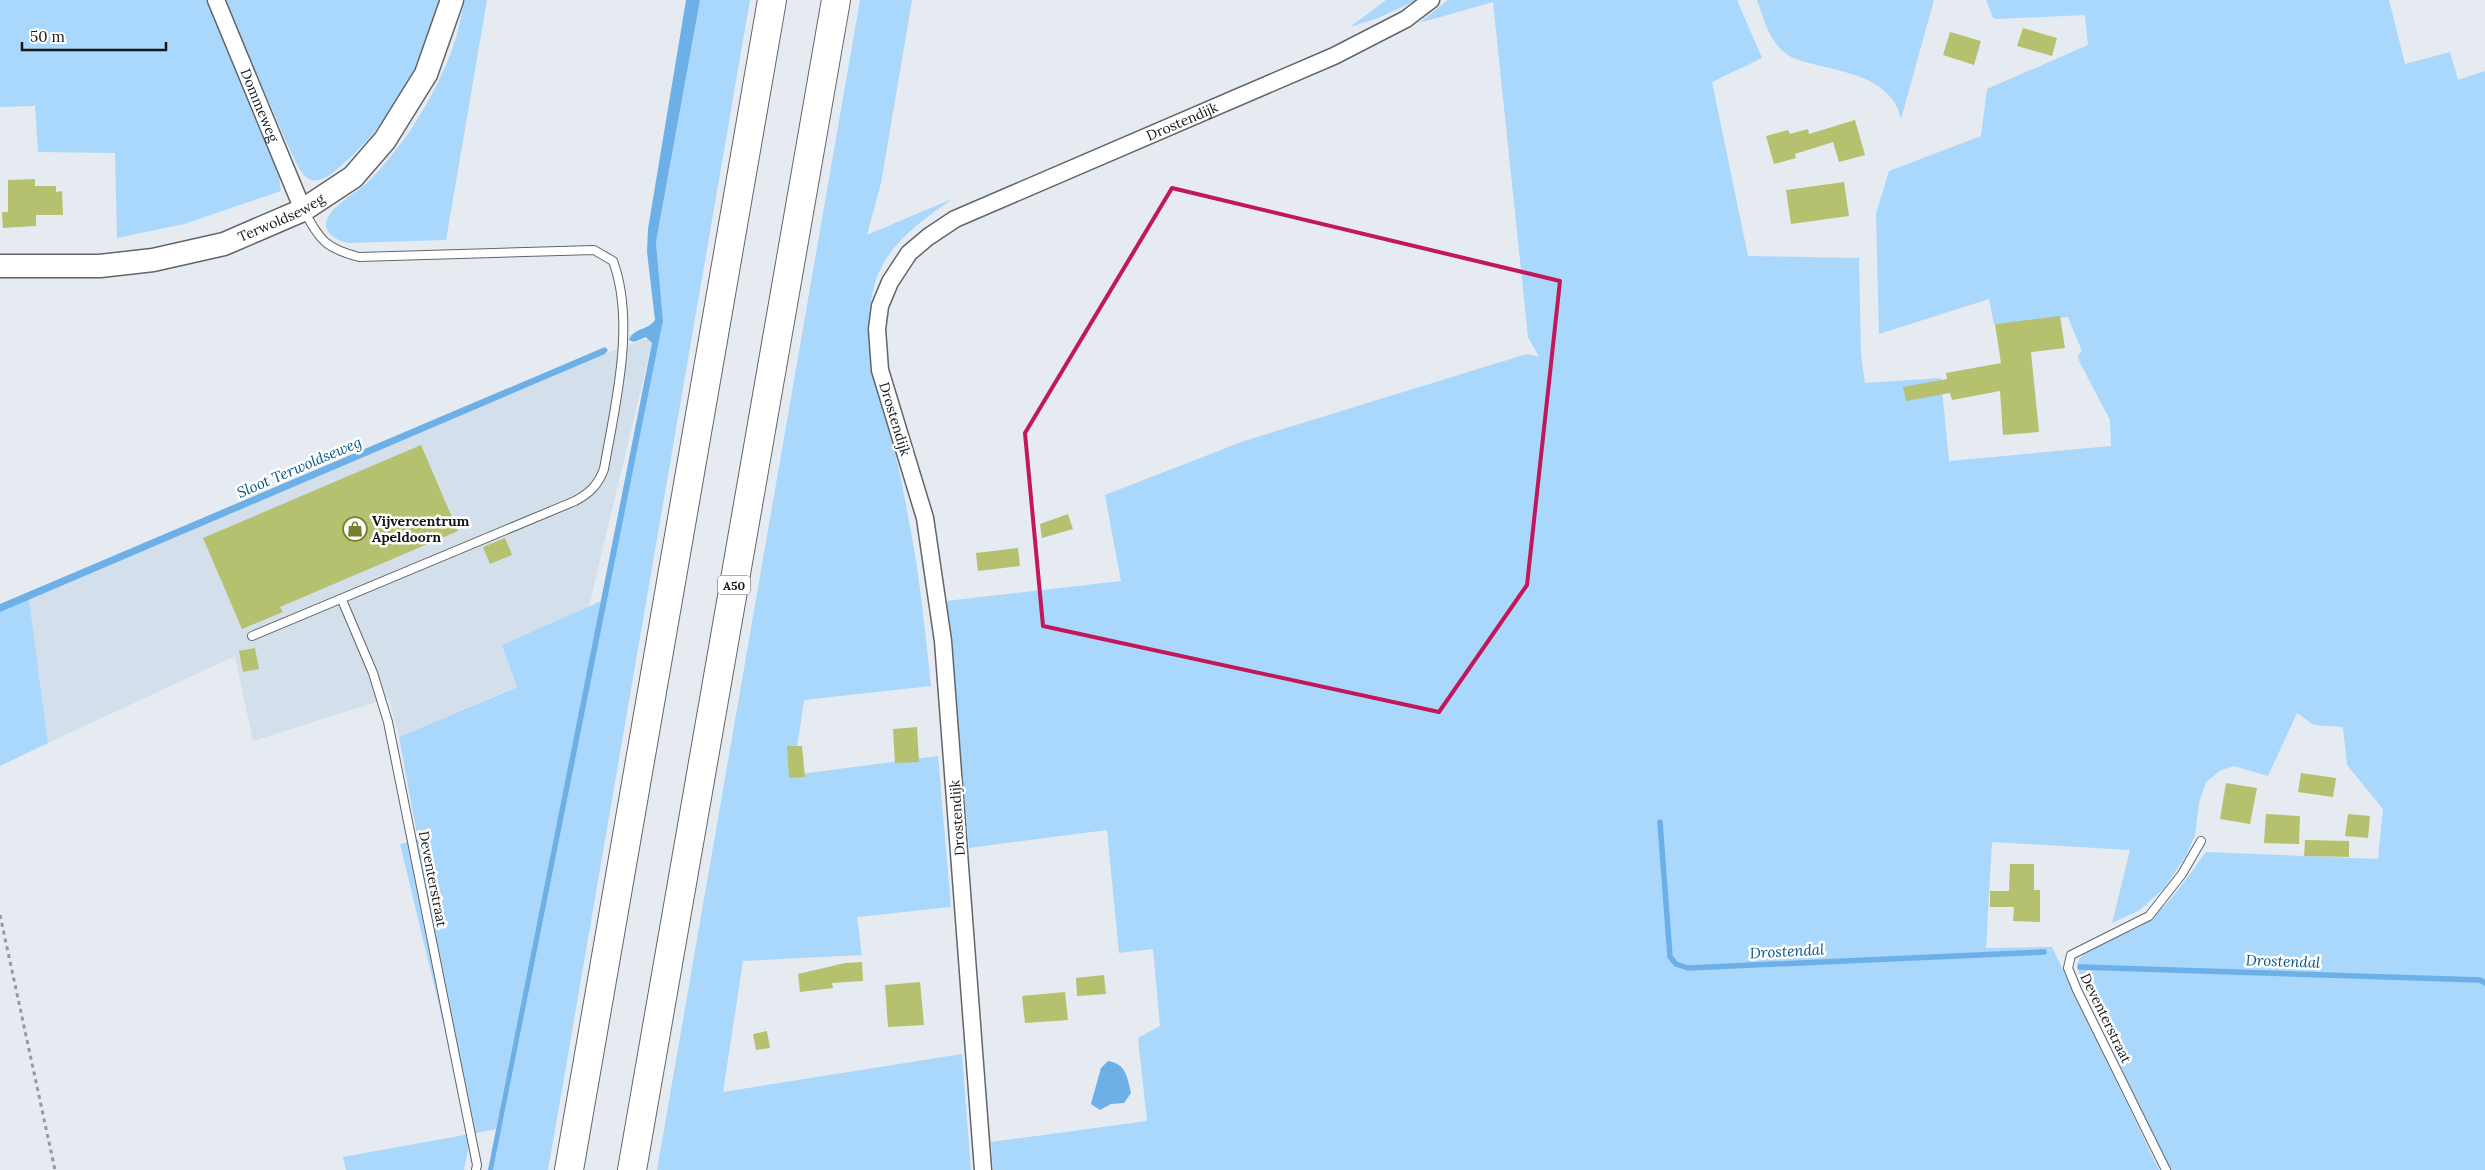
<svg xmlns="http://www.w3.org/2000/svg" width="2485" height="1170" font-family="Lora,serif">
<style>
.built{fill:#d3dfea}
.green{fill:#aad7fc}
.water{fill:#6cb0e7}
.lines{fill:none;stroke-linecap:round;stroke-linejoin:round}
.stream{stroke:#6cb0e7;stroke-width:5.5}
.building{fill:#b6c16f}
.lane-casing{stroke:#61666a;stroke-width:10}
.street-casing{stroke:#61666a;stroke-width:19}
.secondary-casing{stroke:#61666a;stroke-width:25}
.highway-casing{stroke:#61666a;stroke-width:30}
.path{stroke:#959a9e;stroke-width:3;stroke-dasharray:4 4;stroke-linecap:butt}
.lane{stroke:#fff;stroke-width:8}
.street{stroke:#fff;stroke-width:16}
.secondary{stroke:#fff;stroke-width:22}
.highway{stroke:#fff;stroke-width:28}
.marked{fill:none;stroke:#c2185b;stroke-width:4;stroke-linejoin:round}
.labels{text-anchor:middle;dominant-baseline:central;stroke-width:5;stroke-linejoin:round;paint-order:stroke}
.shield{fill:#fff;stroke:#5b5d5e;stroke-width:1}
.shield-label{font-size:12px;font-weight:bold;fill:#151719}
.street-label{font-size:14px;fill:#151719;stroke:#fff}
.poi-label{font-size:14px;font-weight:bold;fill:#151719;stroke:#fff;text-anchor:start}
.water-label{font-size:15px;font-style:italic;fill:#005688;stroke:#fff}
</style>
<rect width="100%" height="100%" fill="#e5ebf0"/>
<path class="built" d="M649,338L652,343L589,606L502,645L517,686L399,737L389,698L253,741L235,656L48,743L29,599L605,354Z"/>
<path class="green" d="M0,0H208L278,170L281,191L184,224L117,238L115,153L38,152L35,106L0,107Z
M224,0H440C421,67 395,118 342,165C334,172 320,185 309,179C300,174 295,159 290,150Z
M465,0H487L446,240L348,243C334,240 319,230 330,214C336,204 360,190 370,180C406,143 437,93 454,44C459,30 461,15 465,0Z
M700,0H750L555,1130L548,1170H493L663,321L656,242Z
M860,0H912L881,183L867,235L952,199C920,222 887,244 875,283C860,330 881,394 892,440C899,467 904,494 909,521C920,576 925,631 931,686L804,700L793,775L938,756L951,907L857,917L862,955L743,961L723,1092L962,1054L971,1170H657Z
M1386,0H1417L1378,18L1350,27Z
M1448,0H1737L1762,58L1712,82L1748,256L1859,258L1861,355L1865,383L1941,378L1949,461L2111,446L2110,420L2079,361L2078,355L2082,351L2068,317L1994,324L1989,299L1879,334L1876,214L1889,171L1981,136L1987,89L2088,45L2085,15L1997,19L1993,18L1986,0H2389L2405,64L2450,52L2458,80L2485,71V1170H2171L2128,1083L2079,973L2077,964C2089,939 2117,939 2139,927C2167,910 2187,877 2206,852L2378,859L2383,809L2347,765L2343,727L2314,725L2297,713L2268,776L2234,766L2221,770L2206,782L2199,803L2195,835L2186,856L2164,888L2140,910L2112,923L2130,850L1992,842L1986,948L2052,947L2159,1170H993L991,1142L1147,1121L1138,1038L1160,1026L1153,949L1119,953L1107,830L969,848L946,601L1121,581L1105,495L1244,441L1527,354L1539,357L1528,337L1493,2L1419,23Z
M1757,0H1934L1901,119C1893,81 1851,73 1817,65C1806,62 1794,60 1785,53C1768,39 1764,19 1757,0Z
M29,599L48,743L0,766V612Z
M601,601L496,1129L471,1134L464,1170H346L343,1157L470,1134L400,844L418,840L399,737L517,687L502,645Z"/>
<path class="water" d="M686,0H700L656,242L663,321L493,1170H488L652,343L646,337L634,342L629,340C633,328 649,330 655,320L647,252L648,229Z
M605,347L608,350L605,354L0,612V604Z
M1108,1061C1126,1064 1127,1076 1131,1093L1124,1103L1111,1104L1100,1110L1091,1104L1092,1100L1101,1068Z"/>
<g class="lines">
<path class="stream" d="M1660,822L1670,957L1676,964L1688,968L2044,952
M2080,967L2480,980L2485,983"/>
</g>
<path class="building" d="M2023,28L2057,38L2052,56L2017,46Z
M1950,32L1981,41L1974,65L1943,55Z
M1855,120L1865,155L1839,162L1833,142L1795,154L1796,158L1774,164L1766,136L1788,130L1790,134L1808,129L1809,134Z
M35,179V186H56V192L62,191L63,215H36V226L3,228L2,212H8V180Z
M1844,182L1849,216L1791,224L1786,190Z
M2060,316L2065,348L2031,352L2039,432L2003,435L2000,391L1952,400L1950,393L1906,401L1903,387L1947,379L1946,373L2001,363L1995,324Z
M421,445L458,531L280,607L283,612L242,629L203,538Z
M1068,514L1073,529L1042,538L1040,524Z
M505,538L512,555L490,564L483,547Z
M1018,548L1020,566L978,571L976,553Z
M255,648L259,669L243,672L239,651Z
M917,727L919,762L895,763L893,729Z
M787,746H802L805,777L789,778Z
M2301,773L2336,778L2333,797L2298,792Z
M2226,783L2257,788L2250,824L2220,819Z
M2266,814L2300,816L2299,844L2264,843Z
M2348,814L2370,816L2368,838L2345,836Z
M2305,840L2349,841V857L2304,856Z
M2010,864H2034V890H2040V922L2013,921L2014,907H1990V891H2009Z
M862,962L863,981L832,983L833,988L800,992L798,974L845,963Z
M1104,975L1106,994L1077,996L1076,978Z
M920,982L924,1025L888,1027L885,985Z
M1065,992L1068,1020L1025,1023L1022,996Z
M767,1031L770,1048L756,1050L753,1034Z"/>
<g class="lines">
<g class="lane-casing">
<path id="lane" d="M342,600L373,673L388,722L477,1165L476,1170
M252,636L575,501C590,493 598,485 604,469C615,406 636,323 613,261L594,250L359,257C325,248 321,241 304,211
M2166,1170L2077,990L2068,968L2071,955L2149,916L2182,874L2201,841"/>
</g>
<g class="street-casing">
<g id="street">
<path id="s1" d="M216,0L303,210"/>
<path id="s2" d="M983,1170L943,641L925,518L880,370L877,329L880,306L890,282L909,253L928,237L955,219L1334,56L1406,19L1431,0"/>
</g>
</g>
<g class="secondary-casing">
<g id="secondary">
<path id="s3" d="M0,266H100L153,260L224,244L303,210L353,177L385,140L426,74L452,0"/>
</g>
</g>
<g class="highway-casing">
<path id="highway" d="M569,1170L772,0
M632,1170L836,0"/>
</g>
<path class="path" d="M0,915L55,1170"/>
<use href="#lane" class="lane"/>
<use href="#street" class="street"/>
<use href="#secondary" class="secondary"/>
<use href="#highway" class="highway"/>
</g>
<path class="marked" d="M1172,188L1560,281L1527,585L1439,712L1043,626L1025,433Z"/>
<defs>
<g id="shop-ring" transform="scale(1.25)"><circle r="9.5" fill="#fff" stroke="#76802c" stroke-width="1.5"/><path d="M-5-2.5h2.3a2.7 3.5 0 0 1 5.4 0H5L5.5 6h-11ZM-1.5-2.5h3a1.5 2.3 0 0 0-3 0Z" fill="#76802c"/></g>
</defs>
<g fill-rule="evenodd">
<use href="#shop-ring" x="355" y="529"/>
</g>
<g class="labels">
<rect class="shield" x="718" y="575.5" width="32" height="19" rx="4"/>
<g class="shield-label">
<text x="734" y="585">A50</text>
</g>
<g class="street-label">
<text stroke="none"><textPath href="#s1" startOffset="114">Dommeweg</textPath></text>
<text stroke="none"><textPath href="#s2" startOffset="1239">Drostendijk</textPath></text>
<text stroke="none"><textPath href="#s3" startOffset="289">Terwoldseweg</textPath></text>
<text transform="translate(895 419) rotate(73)">Drostendijk</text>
<text transform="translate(957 818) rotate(-94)">Drostendijk</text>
<text transform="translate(433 879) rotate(79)">Deventerstraat</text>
<text transform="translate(2106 1018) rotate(64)">Deventerstraat</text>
</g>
<g class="poi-label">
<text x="372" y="521">Vijvercentrum<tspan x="372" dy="16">Apeldoorn</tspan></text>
</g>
<g class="water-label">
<text transform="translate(299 467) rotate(-23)">Sloot Terwoldseweg</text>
<text transform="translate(1787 951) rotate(-3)">Drostendal</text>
<text transform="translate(2283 961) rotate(2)">Drostendal</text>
</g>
</g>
<path d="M22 42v8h144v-8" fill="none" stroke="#151719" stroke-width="2.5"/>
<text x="30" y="42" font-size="15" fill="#151719" stroke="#ffffff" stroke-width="4" paint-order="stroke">50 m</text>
</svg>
